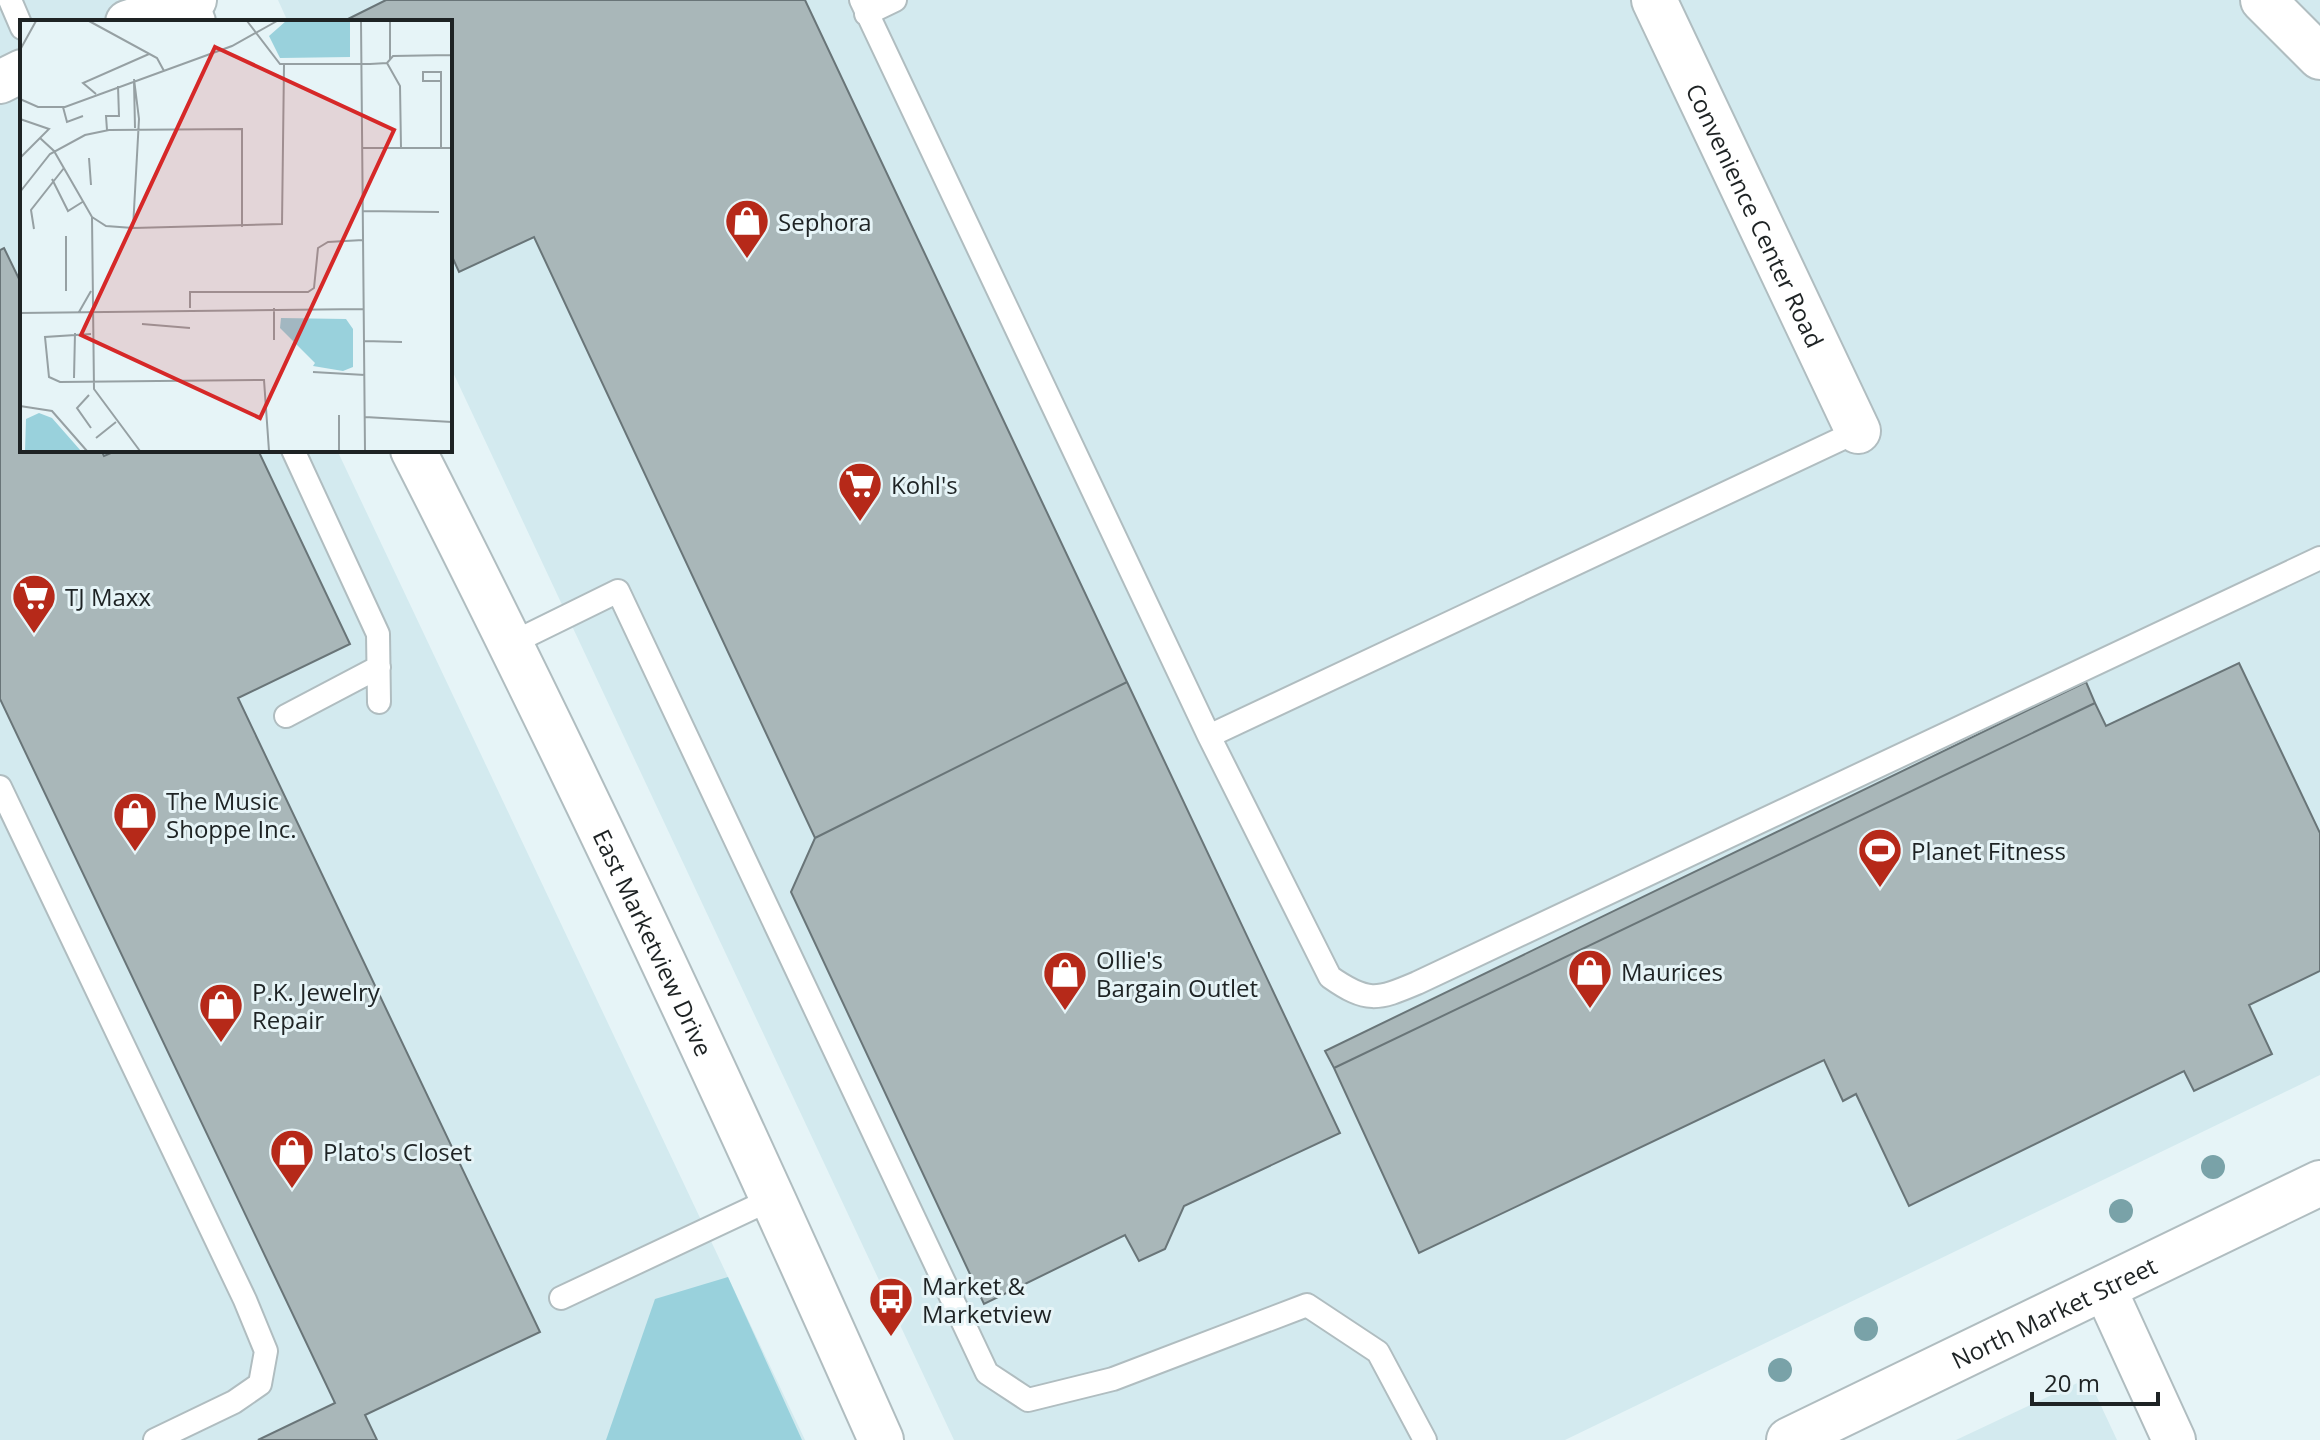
<svg xmlns="http://www.w3.org/2000/svg" width="2320" height="1440" font-family="'Open Sans',sans-serif">
<style>
.built{fill:#d3eaef}
.green{fill:#99d1dc}
.building{fill:#a9b7b9;stroke:#697578;stroke-width:2}
.lines{fill:none;stroke-linecap:round;stroke-linejoin:round}
.service-casing{stroke:#b0bdc0;stroke-width:26}
.minor-casing{stroke:#b0bdc0;stroke-width:46}
.tertiary-casing{stroke:#b0bdc0;stroke-width:48}
.secondary-casing{stroke:#b0bdc0;stroke-width:48}
.service{stroke:#fff;stroke-width:22}
.minor{stroke:#fff;stroke-width:42}
.tertiary{stroke:#fff;stroke-width:44}
.secondary{stroke:#fff;stroke-width:44}
.tree{fill:#79a2a8}
.labels{text-anchor:middle;dominant-baseline:central;stroke-width:6;stroke-linejoin:round;paint-order:stroke}
.street-label{font-size:24px;fill:#1e2324;stroke:#e6f4f7}
.poi-label{font-size:24px;fill:#1e2324;stroke:#e6f4f7;text-anchor:start}
.inset-road{fill:none;stroke:#96a0a3;stroke-width:2}
.view{fill:#d62828;fill-opacity:0.15;stroke:#d62828;stroke-width:4}
.inset-edge{fill:none;stroke:#1e2324;stroke-width:4}
</style>
<rect width="100%" height="100%" fill="#e6f4f7"/>
<path class="built" d="M0,0H119L130,22H22V450H337L805,1440H0Z
M278,0H2320V1075L1565,1440H954L450,366V22H288Z
M2088,1378L2117,1440H1956Z"/>
<path class="green" d="M728,1277L802,1440H606L655,1299Z"/>
<path class="building" d="M386,0H805L1127,682L815,838L534,237L459,272L450,252V22H342Z
M4,248L22,285V450H101L104,456L118,450H258L350,644L238,698L540,1332L365,1415L377,1440H258L335,1403L0,699V250Z
M2239,663L2320,833V971L2249,1005L2272,1054L2194,1091L2184,1071L1909,1206L1856,1094L1843,1101L1824,1060L1419,1253L1334,1068L2095,703L2106,726Z
M1127,682L1340,1133L1184,1206L1165,1249L1139,1261L1125,1235L984,1304L791,892L815,838Z
M2086,682L2095,703L1334,1068L1325,1051Z"/>
<g class="lines">
<g class="service-casing">
<path id="service" d="M10,0L22,28
M861,0L1209,736L1330,977C1367,1003 1377,1000 1417,983L2320,558
M866,14L895,0
M293,450L378,634L379,702
M512,643L618,591L987,1373L1028,1400L1113,1379L1307,1305L1378,1352L1425,1440
M286,716L379,667
M1209,736L1858,431
M0,787L245,1300L266,1351L260,1384L234,1402L155,1440
M561,1298L774,1198"/>
</g>
<g class="minor-casing">
<path id="minor" d="M127,22L195,0
M0,82L22,71
M2104,1287L2174,1440"/>
</g>
<g class="tertiary-casing">
<g id="tertiary">
<path id="s1" d="M1654,0L1858,431"/>
<path d="M2263,0L2320,57"/>
</g>
</g>
<g class="secondary-casing">
<g id="secondary">
<path d="M182,0L193,22"/>
<path id="s2" d="M413,450C579,775 733,1106 881,1440"/>
<path id="s3" d="M1789,1440L2320,1183"/>
</g>
</g>
<use href="#service" class="service"/>
<use href="#minor" class="minor"/>
<use href="#tertiary" class="tertiary"/>
<use href="#secondary" class="secondary"/>
</g>
<g class="tree">
<circle cx="2213" cy="1167" r="12"/>
<circle cx="2121" cy="1211" r="12"/>
<circle cx="1866" cy="1329" r="12"/>
<circle cx="1780" cy="1370" r="12"/>
</g>
<defs>
<g id="shop-pin" transform="scale(2.3)"><path d="M0 17L-7.5 6A9.5 9.5 0 1 1 7.5 6Z" fill="#b62919" stroke="#e6f4f7"/><path d="M-5-2.5h2.3a2.7 3.5 0 0 1 5.4 0H5L5.5 6h-11ZM-1.5-2.5h3a1.5 2.3 0 0 0-3 0Z" fill="#fff"/></g>
<g id="supermarket-pin" transform="scale(2.3)"><path d="M0 17L-7.5 6A9.5 9.5 0 1 1 7.5 6Z" fill="#b62919" stroke="#e6f4f7"/><path d="M-6-5.5h2.5l.6 2H6L4.5 2H-2.5L-4.4-4H-6ZM-1.5 3.2a1.3 1.3 0 1 0 .1 0ZM3 3.2a1.3 1.3 0 1 0 .1 0Z" fill="#fff"/></g>
<g id="stadium-pin" transform="scale(2.3)"><path d="M0 17L-7.5 6A9.5 9.5 0 1 1 7.5 6Z" fill="#b62919" stroke="#e6f4f7"/><path d="M0-5a6.5 5 0 1 0 0 10a6.5 5 0 1 0 0-10ZM-3.5-1.8h7v3.6h-7Z" fill="#fff"/></g>
<g id="bus-pin" transform="scale(2.3)"><path d="M0 17L-7.5 6A9.5 9.5 0 1 1 7.5 6Z" fill="#b62919" stroke="#e6f4f7"/><path d="M-5-6H5V4H4V6H2V4H-2V6H-4V4H-5ZM-3.5-4V0h7V-4ZM-3.5 1.2v1.5H-2V1.2ZM2 1.2v1.5H3.5V1.2Z" fill="#fff"/></g>
</defs>
<g fill-rule="evenodd">
<use href="#shop-pin" x="747" y="221"/>
<use href="#supermarket-pin" x="860" y="484"/>
<use href="#supermarket-pin" x="34" y="596"/>
<use href="#shop-pin" x="135" y="814"/>
<use href="#stadium-pin" x="1880" y="850"/>
<use href="#shop-pin" x="1590" y="971"/>
<use href="#shop-pin" x="1065" y="973"/>
<use href="#shop-pin" x="221" y="1005"/>
<use href="#shop-pin" x="292" y="1151"/>
<use href="#bus-pin" x="891" y="1299"/>
</g>
<g class="labels">
<g class="street-label">
<text stroke="none"><textPath href="#s1" startOffset="238">Convenience Center Road</textPath></text>
<text stroke="none"><textPath href="#s2" startOffset="548">East Marketview Drive</textPath></text>
<text stroke="none"><textPath href="#s3" startOffset="294">North Market Street</textPath></text>
</g>
<g class="poi-label">
<text x="778" y="221">Sephora</text>
<text x="891" y="484">Kohl's</text>
<text x="65" y="596">TJ Maxx</text>
<text x="166" y="800">The Music<tspan x="166" dy="28">Shoppe Inc.</tspan></text>
<text x="1911" y="850">Planet Fitness</text>
<text x="1096" y="959">Ollie's<tspan x="1096" dy="28">Bargain Outlet</tspan></text>
<text x="1621" y="971">Maurices</text>
<text x="252" y="991">P.K. Jewelry<tspan x="252" dy="28">Repair</tspan></text>
<text x="323" y="1151">Plato's Closet</text>
<text x="922" y="1285">Market &amp;<tspan x="922" dy="28">Marketview</tspan></text>
</g>
</g>
<g transform="translate(20 20)">
<rect width="432" height="432" fill="#e6f4f7"/>
<path d="M266,1H330V37L260,38L249,16ZM261,298L326,299L333,309V347L323,351L293,346L295,343L260,308ZM19,393L32,398L61,431H5L6,399Z" fill="#99d1dc"/>
<path class="inset-road" d="M69,1L137,38L144,51M227,1L260,44H350L367,43L373,36L431,35M341,1L345,431M431,1L432,66M0,30L16,1M370,39V1H432M367,43L380,66L381,128M114,61L115,108M421,61H403V52H421V128M76,74L63,63L129,34M0,79L18,87H45L212,26L257,1M43,87L47,102L63,96M0,99L29,109L0,138M87,110L86,96H99L98,66M20,118L34,131L72,197L74,369L120,431M342,128H432M69,138L71,165M32,159L48,191L64,181M0,172L30,134L65,115L89,110L222,109V207M343,191L419,192M72,197L86,206L113,208L262,204L264,45M113,208L119,99L114,59M14,209L11,190L44,148M46,271V216M170,288V272H288L294,268L298,228L308,222L343,220M254,288V320M59,292L71,271M0,293L344,289M122,304L170,308M71,314L25,317L29,357L40,362L244,360L249,431M344,321L382,322M293,352L345,355M54,358L55,313M69,375L57,388L71,408M0,386L32,391L67,431M319,395V431M345,397L432,402M76,418L96,402"/>
<path class="view" d="M195,27L374,110L240,398L61,315Z"/>
<rect width="432" height="432" class="inset-edge"/>
</g>
<path d="M2032 1392v12h126v-12" fill="none" stroke="#1e2324" stroke-width="4"/>
<text x="2044" y="1392" font-size="24" fill="#1e2324" stroke="#e6f4f7" stroke-width="6" paint-order="stroke">20 m</text>
</svg>
